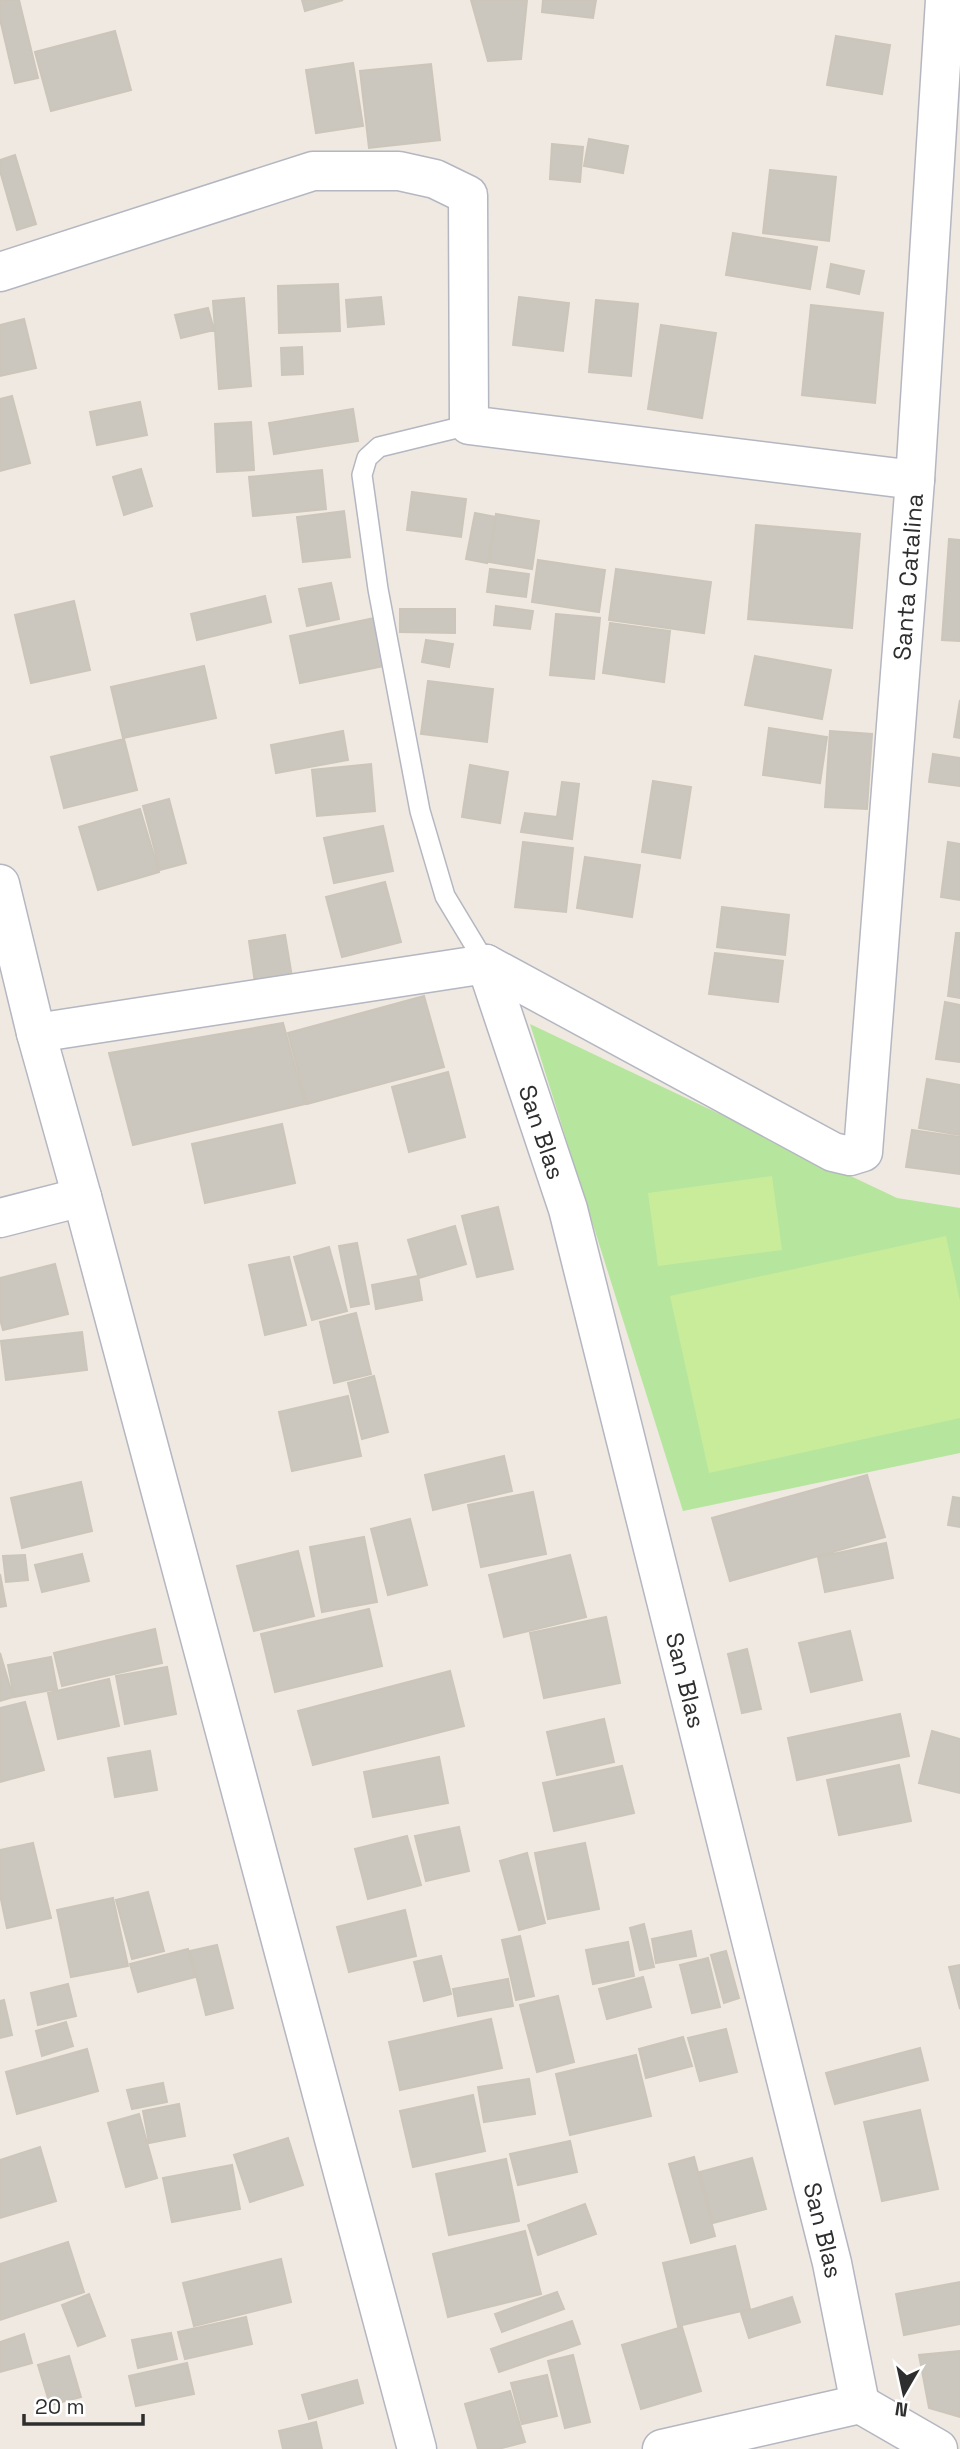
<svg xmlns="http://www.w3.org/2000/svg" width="960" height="2449" font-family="'Space Grotesk',sans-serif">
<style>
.green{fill:#b6e59e}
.pitch{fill:#c9ec9a}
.building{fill:#cbc7bf;stroke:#cbc5ba;stroke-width:2}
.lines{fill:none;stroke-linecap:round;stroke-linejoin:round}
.service-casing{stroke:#b4b7c1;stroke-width:22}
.minor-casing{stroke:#b4b7c1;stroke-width:41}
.service{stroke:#fff;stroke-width:19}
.minor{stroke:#fff;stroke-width:38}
.labels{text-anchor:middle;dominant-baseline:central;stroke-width:6;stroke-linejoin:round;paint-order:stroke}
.street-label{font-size:24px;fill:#2e2e2e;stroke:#fff}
</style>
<rect width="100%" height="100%" fill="#efe9e1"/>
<path class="green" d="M530,1024L897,1198L960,1208V1453L683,1511Z"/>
<path class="pitch" d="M772,1176L782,1250L658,1266L648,1193Z
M946,1236L960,1301V1418L709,1473L670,1296Z"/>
<path class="building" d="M0,0H19L38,78L15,83L0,19Z
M302,0H343L305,11Z
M471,0H527L521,59L488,61Z
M543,0H596L593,18L542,12Z
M115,31L131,90L51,111L35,52Z
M836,36L890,45L882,94L827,85Z
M353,63L363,126L316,133L306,70Z
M431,64L440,140L369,148L360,71Z
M589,139L628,146L623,173L584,166Z
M552,144L583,147L580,182L550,179Z
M15,155L36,224L17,230L0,171V160Z
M770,170L836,177L829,241L763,233Z
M733,233L817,247L810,289L726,275Z
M831,264L864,271L859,294L827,287Z
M338,284L340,331L279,333L278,286Z
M381,297L384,324L348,327L346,300Z
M519,297L569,303L563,351L513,345Z
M244,298L251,386L219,389L213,301Z
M596,300L638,304L631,376L589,372Z
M811,305L883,313L875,403L802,395Z
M208,308L214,330L181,338L175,315Z
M24,319L36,368L0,376V325Z
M661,325L716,333L702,418L648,409Z
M302,347L303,374L282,375L281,348Z
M12,396L30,463L0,471V399Z
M140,402L147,435L97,445L90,412Z
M353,409L358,441L274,454L269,423Z
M251,422L254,470L217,472L215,424Z
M141,469L152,506L124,515L113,477Z
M322,470L326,509L253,516L249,477Z
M412,492L466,499L461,537L407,530Z
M344,511L350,557L303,562L297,517Z
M475,513L496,517L487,563L466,559Z
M496,514L539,521L532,569L489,562Z
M756,525L860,534L852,628L748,619Z
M949,539L960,540V641L942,640Z
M538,560L605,570L599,612L532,602Z
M490,569L529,574L526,597L487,592Z
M616,569L711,582L704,633L609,620Z
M331,583L339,619L307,626L299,589Z
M265,596L271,622L197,640L191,614Z
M74,601L90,670L31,683L15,615Z
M496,606L533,611L530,629L494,625Z
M400,609H455V633L400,632Z
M556,614L600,618L594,679L550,675Z
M379,617L389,665L300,683L290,636Z
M610,623L670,631L664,682L603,673Z
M426,640L453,644L449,667L422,662Z
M755,656L831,670L822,719L745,705Z
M204,666L216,718L123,738L111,687Z
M428,681L493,689L487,742L421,734Z
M960,700V738L954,737Z
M769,728L827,737L820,783L763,775Z
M343,731L348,760L276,773L271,745Z
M830,731L872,734L867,809L825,807Z
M124,739L137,790L64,808L51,757Z
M933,754L960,758V786L929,782Z
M371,764L375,811L317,816L312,770Z
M470,765L508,772L500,823L462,817Z
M653,781L691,787L680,858L642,852Z
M562,782L579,784L572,839L521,832L525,813L557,817Z
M169,799L186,863L160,870L143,806Z
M140,809L159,872L98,890L79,827Z
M383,826L393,871L334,883L324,838Z
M523,842L573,848L566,912L515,907Z
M948,842L960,844V900L941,897Z
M585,857L640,865L632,917L577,908Z
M385,882L401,942L342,957L326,897Z
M722,907L789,915L785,955L717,947Z
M956,933H960V998L948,996Z
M285,935L292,977L255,983L249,941Z
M715,953L783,961L778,1002L709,994Z
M424,996L444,1067L307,1104L288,1033Z
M945,1002L960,1005V1062L936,1059Z
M283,1023L305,1104L133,1145L109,1053Z
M448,1072L465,1137L409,1152L392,1087Z
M927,1079L960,1085V1135L919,1128Z
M282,1124L295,1183L205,1203L192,1144Z
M912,1130L960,1137V1174L906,1167Z
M498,1207L513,1269L477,1277L462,1216Z
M455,1226L466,1264L419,1278L408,1240Z
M357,1243L369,1304L351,1307L339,1246Z
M329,1247L347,1311L312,1320L294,1257Z
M289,1257L306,1325L265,1335L249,1265Z
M55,1264L68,1314L3,1330L0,1319V1278Z
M418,1276L422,1300L376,1309L372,1285Z
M356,1313L371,1374L334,1383L320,1322Z
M82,1332L87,1370L6,1380L1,1341Z
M374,1376L388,1432L362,1439L348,1383Z
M348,1396L361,1456L292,1471L279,1412Z
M504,1456L512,1491L433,1510L425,1475Z
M867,1475L885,1537L730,1581L712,1518Z
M81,1482L92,1531L22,1548L11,1498Z
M533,1492L546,1554L481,1567L468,1505Z
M953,1497L960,1498V1527L948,1525Z
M410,1519L427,1585L388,1595L371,1529Z
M364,1537L377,1602L322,1612L310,1547Z
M886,1543L893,1578L825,1592L818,1557Z
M298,1551L314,1616L254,1631L237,1566Z
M82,1554L89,1581L42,1592L35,1565Z
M25,1555L28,1580L6,1582L3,1556Z
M570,1555L586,1617L504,1637L489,1575Z
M0,1574L6,1606L0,1607Z
M369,1609L382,1666L275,1692L261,1634Z
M606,1617L620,1683L544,1698L530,1633Z
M155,1629L162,1663L62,1686L54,1653Z
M850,1631L862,1680L811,1692L799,1643Z
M747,1649L761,1709L742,1713L728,1654Z
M0,1653L13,1697L0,1701Z
M51,1657L57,1689L14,1697L8,1665Z
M167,1667L176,1714L125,1724L116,1676Z
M450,1671L464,1726L313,1765L298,1711Z
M109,1679L119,1726L58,1739L48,1693Z
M25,1702L44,1770L0,1782V1708Z
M900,1714L909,1756L797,1780L788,1738Z
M604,1719L614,1762L557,1775L547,1732Z
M932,1731L960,1739V1793L919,1783Z
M150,1751L157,1790L115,1797L108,1758Z
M439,1757L448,1803L373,1817L364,1772Z
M899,1765L911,1821L839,1835L827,1780Z
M622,1766L634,1813L554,1831L543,1783Z
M459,1827L469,1871L426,1881L415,1836Z
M407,1836L421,1885L368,1899L355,1849Z
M33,1843L51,1918L7,1928L0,1895V1850Z
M585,1843L599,1909L548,1919L535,1853Z
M527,1853L545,1923L519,1930L500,1861Z
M148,1892L164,1951L132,1959L116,1900Z
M113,1898L128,1966L71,1977L57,1910Z
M405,1910L416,1956L349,1972L337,1927Z
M644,1924L654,1967L640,1970L630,1928Z
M691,1931L696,1956L656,1963L652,1939Z
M520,1936L534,1996L516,2000L502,1940Z
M628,1942L634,1976L593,1984L586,1950Z
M217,1945L233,2008L206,2015L190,1951Z
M188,1949L195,1977L138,1992L130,1964Z
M726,1951L739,1998L724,2003L711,1955Z
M441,1956L451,1994L424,2001L414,1962Z
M708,1958L720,2007L692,2013L680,1965Z
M960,1965V2009L949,1967Z
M643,1977L651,2007L607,2019L599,1989Z
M508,1979L513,2006L458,2016L453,1989Z
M68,1984L76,2016L38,2025L31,1993Z
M558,1996L574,2062L537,2072L520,2005Z
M4,2000L12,2035L0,2038V2001Z
M491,2019L502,2068L400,2090L389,2042Z
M66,2022L73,2046L42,2056L36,2031Z
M726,2029L737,2072L700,2081L688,2038Z
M683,2037L692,2066L646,2078L639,2049Z
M920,2048L928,2080L835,2104L826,2073Z
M87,2049L98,2091L17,2114L6,2072Z
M636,2055L651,2116L570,2135L556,2074Z
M529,2079L535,2114L484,2122L478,2087Z
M163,2083L167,2102L132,2109L127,2090Z
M473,2095L485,2151L413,2167L400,2111Z
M179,2104L185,2136L149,2143L143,2111Z
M920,2110L938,2189L882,2201L864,2122Z
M139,2114L157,2178L126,2187L108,2123Z
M288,2138L303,2185L250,2202L234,2155Z
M570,2141L577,2172L518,2185L510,2154Z
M40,2147L56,2201L0,2218V2160Z
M694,2157L715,2236L691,2243L669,2164Z
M752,2158L766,2209L713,2223L700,2172Z
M506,2159L519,2221L449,2235L436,2174Z
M232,2165L240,2209L172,2222L163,2178Z
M585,2204L596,2234L538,2255L528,2225Z
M525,2231L541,2294L448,2317L433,2254Z
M68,2242L84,2292L0,2320V2264Z
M735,2246L750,2309L678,2326L663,2263Z
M281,2259L291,2302L194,2326L183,2283Z
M960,2282V2324L904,2335L896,2294Z
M557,2292L564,2309L502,2332L495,2314Z
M89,2294L105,2336L78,2346L62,2305Z
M792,2297L800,2322L749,2338L741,2313Z
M246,2317L252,2344L185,2359L178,2332Z
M572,2321L580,2344L499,2372L491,2349Z
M682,2327L701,2391L641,2409L622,2345Z
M171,2333L177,2359L138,2368L132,2340Z
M24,2334L32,2363L0,2372V2342Z
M960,2351V2417L929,2408L919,2355Z
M573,2355L590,2422L565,2428L548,2361Z
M69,2356L81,2397L50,2405L38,2365Z
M187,2363L194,2394L136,2406L129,2376Z
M547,2375L557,2416L522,2424L511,2383Z
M357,2380L363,2403L309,2419L302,2395Z
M510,2391L525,2442L498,2449H478L465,2404Z
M316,2422L322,2449H283L279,2431Z"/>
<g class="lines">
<g class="service-casing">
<path id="service" d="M469,425L379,447L367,458L362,475L378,589L420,811L445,896L486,964"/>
</g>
<g class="minor-casing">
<g id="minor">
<path d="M0,272L313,171H399L435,179L468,195L469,425L915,480"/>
<path d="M0,884L36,1033L82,1197L417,2449"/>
<path id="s1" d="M486,964L568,1209L832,2263L860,2404"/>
<path id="s2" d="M36,1033L486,964L833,1152L850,1156L863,1152L915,480L945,0"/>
<path d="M0,1218L82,1197"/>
<path d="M662,2449L860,2404L938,2449"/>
</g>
</g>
<use href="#service" class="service"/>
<use href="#minor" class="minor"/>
</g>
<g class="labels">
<g class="street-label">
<text stroke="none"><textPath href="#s2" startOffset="1458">Santa Catalina</textPath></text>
<text stroke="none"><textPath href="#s1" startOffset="177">San Blas</textPath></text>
<text stroke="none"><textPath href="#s1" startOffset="744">San Blas</textPath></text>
<text stroke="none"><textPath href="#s1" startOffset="1311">San Blas</textPath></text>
</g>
</g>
<g transform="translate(904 2393) rotate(189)" stroke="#ffffff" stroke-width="5" paint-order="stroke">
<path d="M0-5L12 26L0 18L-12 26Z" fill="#2e2e2e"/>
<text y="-10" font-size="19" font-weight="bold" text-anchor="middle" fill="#2e2e2e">N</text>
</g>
<path d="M24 2414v10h119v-10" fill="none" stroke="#2e2e2e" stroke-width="3.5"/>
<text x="35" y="2414" font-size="21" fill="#2e2e2e" stroke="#ffffff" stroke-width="5" paint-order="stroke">20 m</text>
</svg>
